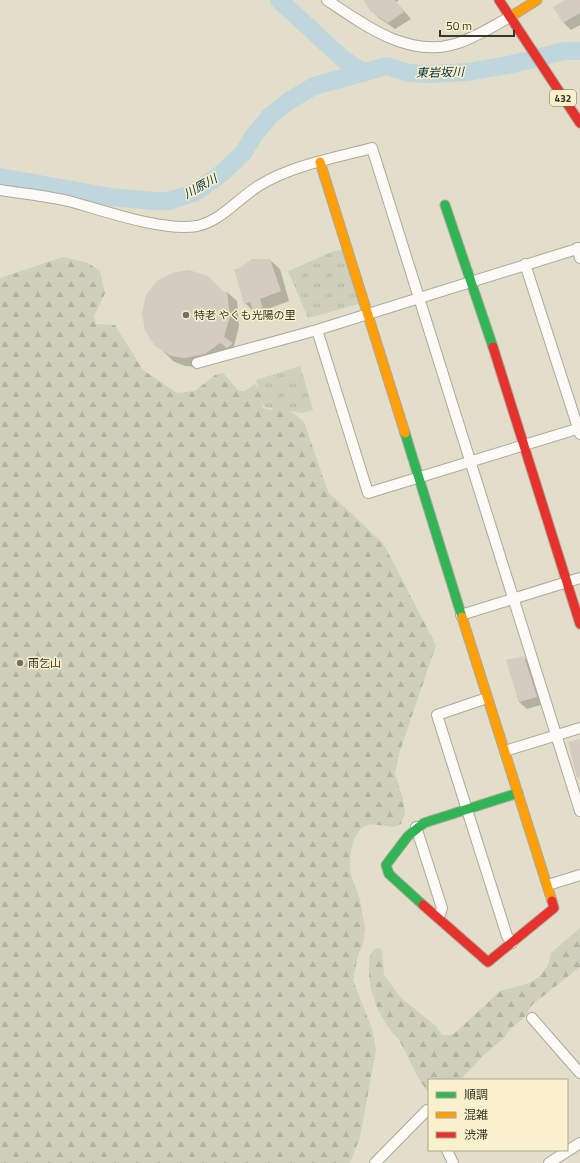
<svg xmlns="http://www.w3.org/2000/svg" width="580" height="1163" font-family="'Titillium Web','Noto Sans JP',sans-serif">
<style>
.grass{fill:url(#grass-tufts)}
.forest{fill:url(#forest-firs)}
.water{fill:#bfd6dd}
.shadow{fill:#0003}
.lines{fill:none;stroke-linecap:round;stroke-linejoin:round}
.river{stroke:#bfd6dd;stroke-width:18}
.building{fill:#d5cbc1}
.street-casing{stroke:#ada99a;stroke-width:12}
.fast-casing{stroke:#ada99a;stroke-width:11}
.slow-casing{stroke:#ada99a;stroke-width:11}
.jam-casing{stroke:#ada99a;stroke-width:11}
.street{stroke:#fbfaf7;stroke-width:10}
.fast{stroke:#30b455;stroke-width:9}
.slow{stroke:#ff9f0a;stroke-width:9}
.jam{stroke:#e5322d;stroke-width:9}
.poi-dot{fill:#747160;stroke:#f9f1cd;stroke-width:1.5}
.labels{text-anchor:middle;dominant-baseline:central;stroke-width:3;stroke-linejoin:round;paint-order:stroke}
.shield{fill:#f9f1cd;stroke:#736e59;stroke-width:1}
.shield-label{font-size:10px;font-weight:bold;fill:#393627}
.poi-label{font-size:11px;fill:#393627;stroke:#f9f1cd;text-anchor:start}
.water-label{font-size:12px;font-style:italic;fill:#023146;stroke:#f9f1cd}
</style>
<defs>
<pattern id="grass-tufts" width="24" height="20" patternUnits="userSpaceOnUse"><rect width="24" height="20" fill="#ced0bb"/><path d="M3 7l-1-3M5 7V3M7 7l1-3M15 17l-1-3M17 17v-4M19 17l1-3" fill="none" stroke="#b2b3a1"/></pattern>
<pattern id="forest-firs" width="22" height="20" patternUnits="userSpaceOnUse"><rect width="22" height="20" fill="#ced0bb"/><path d="M5 1l3.5 6h-7zM16 11l3.5 6h-7z" fill="#b2b3a1"/></pattern>
</defs>
<rect width="100%" height="100%" fill="#e2deca"/>
<path class="grass" d="M344,250L359,304L308,318L288,271L334,251Z
M300,366L313,410L302,413L264,407L256,380Z"/>
<path class="forest" d="M63,257L88,263L100,271L105,293L94,316L96,324L115,325L143,370L177,393L195,391L215,375L223,373L239,391H245L254,384L261,389L263,408L271,410L280,406L295,414L304,422L328,492L383,543L436,645L399,754L395,774L403,799L405,814L401,824L393,827L370,824L360,829L353,842L350,857V872L360,900L365,928L363,944L358,955L353,980L372,1029L376,1050L360,1137L350,1163H0V278Z
M580,928V967L532,1005L524,1018L510,1029L504,1038L483,1056L460,1080H429V1093C415,1077 410,1058 399,1040C397,1037 393,1034 391,1031C378,1013 368,991 369,968C369,959 368,953 378,948L382,950L384,975L401,998L435,1025L442,1035H451L456,1032L500,991L529,983L539,977L548,965L551,953Z"/>
<path class="water" d="M580,44V55L558,57L551,47Z"/>
<path class="shadow" d="M365,0H399L396,2L411,19L395,29L379,18L371,11Z
M567,0H580V25L571,30L564,23L555,7Z
M270,260L280,269L289,301L268,309L272,320L264,322L245,303Z
M227,292L237,301L239,326L234,346L241,353L199,367L185,366L173,361L150,338Z
M524,657L531,664L544,704L527,709L519,702L507,660Z"/>
<g class="lines">
<path class="river" d="M279,0L343,59L364,73
M0,177L111,197L153,201H169L196,192L221,174L243,153L255,134L270,116L289,101L314,86L387,66L408,73L430,74L468,72L513,64L564,51H580"/>
</g>
<path class="building" d="M364,0H395L404,12L388,23L370,11Z
M565,0H580V13L563,23L553,7Z
M252,259H270L281,291L260,299L263,310L254,313L250,302L244,304L234,269H238Z
M189,270L208,276L224,292L227,291L230,316L224,337L233,343L227,348L220,343L205,354L184,358L171,356L155,346L145,331L142,313L146,295L157,281L172,273Z
M524,656L537,697L519,702L506,660Z
M580,739V777L577,778L568,742Z"/>
<g class="lines">
<g class="street-casing">
<path id="street" d="M327,0C364,25 408,58 455,44C475,38 493,26 510,17
M0,190C24,194 49,196 72,202C105,211 164,232 197,226C223,220 238,198 260,185C293,165 335,158 372,148L580,811
M577,248L580,258
M525,264L580,434
M317,330L368,493L580,428
M197,363L317,330L580,248
M461,615L580,578
M487,698L437,715L507,936L512,943
M505,751L580,728
M416,827L442,908L439,917
M548,885L580,875
M532,1018L580,1073
M447,1150L453,1163
M375,1163L427,1110
M549,1163L580,1143"/>
</g>
<g class="fast-casing">
<path id="fast" d="M445,205L493,347
M405,433L462,617
M423,905L389,874L386,865L408,836L424,823L518,793"/>
</g>
<g class="slow-casing">
<path id="slow" d="M510,17L537,0
M320,162L405,433
M462,617L552,901"/>
</g>
<g class="jam-casing">
<path id="jam" d="M499,0L580,123
M493,347L580,624
M423,905L488,962L554,908L552,901"/>
</g>
<use href="#street" class="street"/>
<use href="#fast" class="fast"/>
<use href="#slow" class="slow"/>
<use href="#jam" class="jam"/>
</g>
<g class="poi-dot">
<circle cx="186" cy="315" r="4"/>
<circle cx="20" cy="663" r="4"/>
</g>
<g class="labels">
<rect class="shield" x="550" y="90" width="26" height="16" rx="3"/>
<g class="shield-label">
<text x="563" y="98">432</text>
</g>
<g class="poi-label">
<text x="194" y="315">特老 やくも光陽の里</text>
<text x="28" y="663">雨乞山</text>
</g>
<g class="water-label">
<text transform="translate(440 72) rotate(-1)">東岩坂川</text>
<text transform="translate(200 186) rotate(-29)">川原川</text>
</g>
</g>
<rect x="428" y="1079" width="140" height="72" fill="#f9f1cd" stroke="#aca68b"/>
<rect x="436" y="1092" width="20" height="6" fill="#30b455" stroke="#aca68b"/>
<text x="464" y="1099" font-size="12" fill="#393627">順調</text>
<rect x="436" y="1112" width="20" height="6" fill="#ff9f0a" stroke="#aca68b"/>
<text x="464" y="1119" font-size="12" fill="#393627">混雑</text>
<rect x="436" y="1132" width="20" height="6" fill="#e5322d" stroke="#aca68b"/>
<text x="464" y="1139" font-size="12" fill="#393627">渋滞</text>
<path d="M440 30v6h74v-6" fill="none" stroke="#393627" stroke-width="2"/>
<text x="446" y="30" font-size="12" fill="#393627" stroke="#f9f1cd" stroke-width="3" paint-order="stroke">50 m</text>
</svg>
